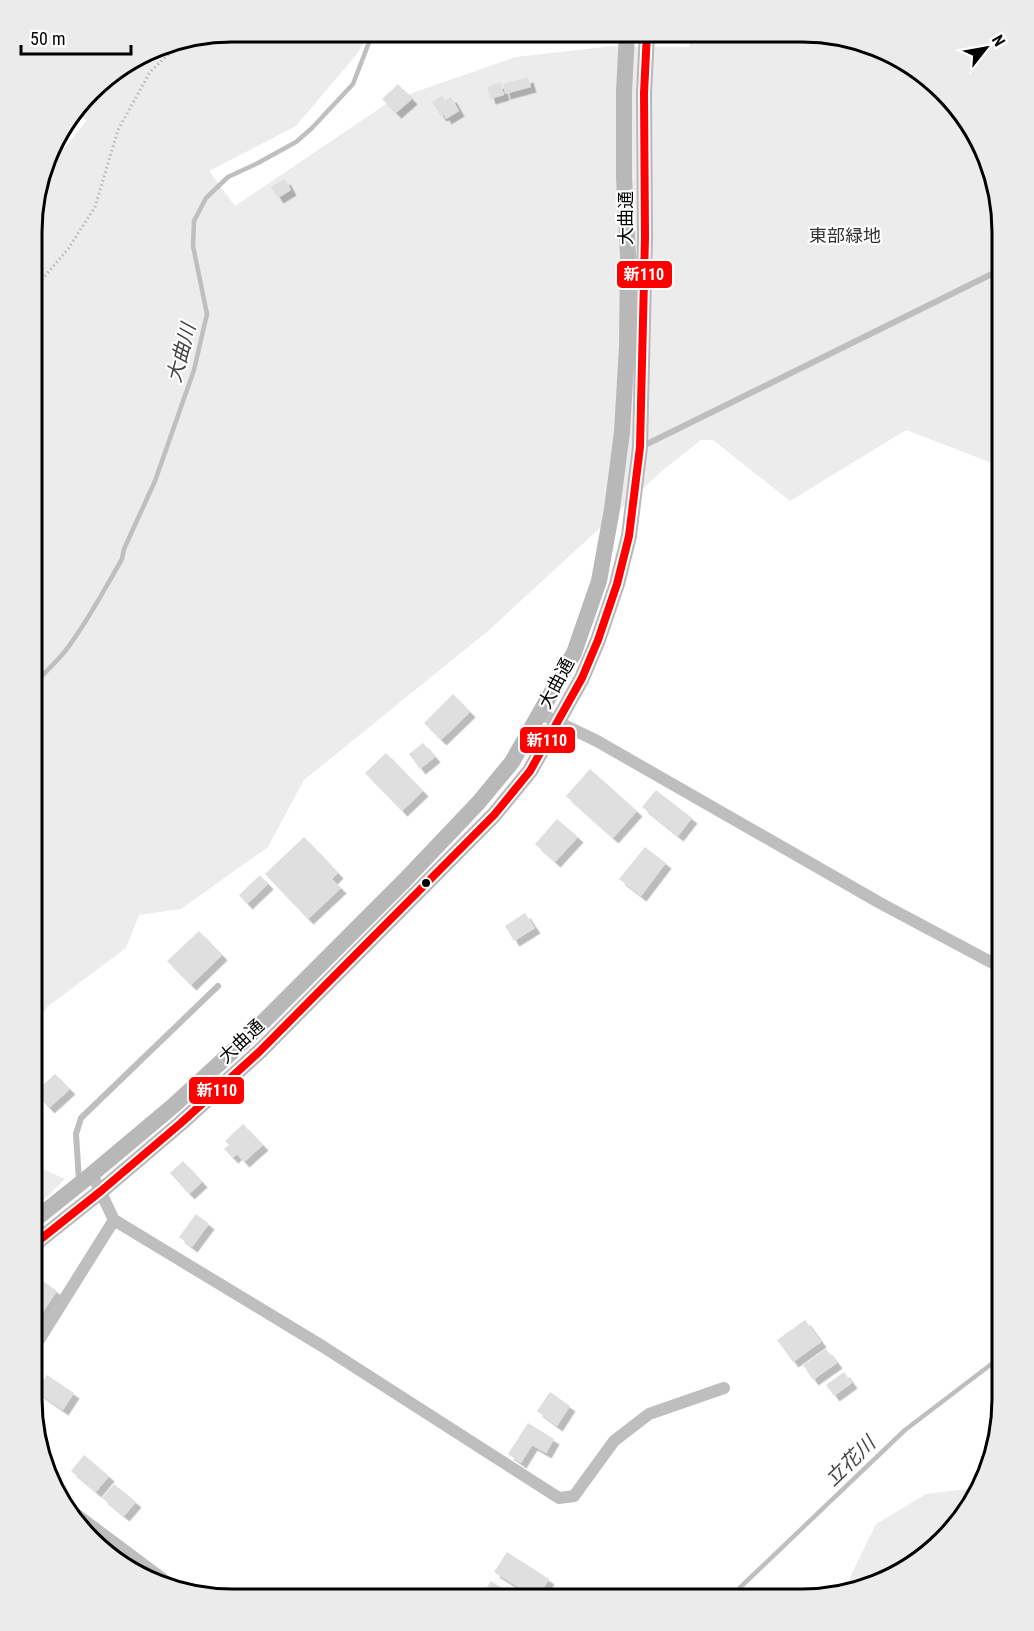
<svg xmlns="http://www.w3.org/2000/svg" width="1034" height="1631" font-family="'Roboto Condensed','Noto Sans JP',sans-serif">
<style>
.green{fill:#ececec}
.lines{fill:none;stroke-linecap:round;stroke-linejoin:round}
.stream{stroke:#bfbfbf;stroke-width:4.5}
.building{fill:#dfdfdf;filter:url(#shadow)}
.path{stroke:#b9b9b9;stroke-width:3;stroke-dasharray:1.5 3;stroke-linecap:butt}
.lane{stroke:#bebebe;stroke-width:6}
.street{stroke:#bebebe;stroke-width:12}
.secondary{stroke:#b8b8b8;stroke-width:16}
.bus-1-casing{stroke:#fff;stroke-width:12}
.bus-1{stroke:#f00;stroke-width:8}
.bus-dot{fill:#000;stroke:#fff;stroke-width:2}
.labels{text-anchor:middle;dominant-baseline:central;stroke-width:4.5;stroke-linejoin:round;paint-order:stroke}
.street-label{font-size:18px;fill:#000;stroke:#fff}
.park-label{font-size:18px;fill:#333;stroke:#fff}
.water-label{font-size:20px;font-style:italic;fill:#444;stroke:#fff}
.rim{fill:none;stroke:#000;stroke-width:3}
.line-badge{stroke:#fff;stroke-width:2}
.badge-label{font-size:16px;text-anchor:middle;font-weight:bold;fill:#fff}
</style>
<defs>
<filter id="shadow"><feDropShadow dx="5.5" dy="5.5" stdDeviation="0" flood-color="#0004"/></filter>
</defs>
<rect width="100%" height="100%" fill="#fff"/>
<path class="green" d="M232,32H370L357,54L296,126L209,171L235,206L392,100L516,57L613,46L689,47V33H828L924,73L987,155L1002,232V467L906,430L790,501L713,440H701L663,470L488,631L304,780L268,847L181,909L139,915L126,948L47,1007L32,1030L33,206L42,176L87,120L76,112L100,81L156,47Z
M32,1153L43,1169L65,1179L32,1211Z
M976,1488L969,1511L934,1550L879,1584L848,1590L851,1575L876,1524L926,1494Z"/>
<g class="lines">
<path class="stream" d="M413,32L423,36L444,34L446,32
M32,688C42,674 55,664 66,650C88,621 104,590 122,559L124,549L155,481L194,370L207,314L193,246L194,221L206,198L228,177L258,163L296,142L312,128L353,84L373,32
M728,1599L905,1430L1002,1356"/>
</g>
<path class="building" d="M528,77L531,87L505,94L503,84Z
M501,82L504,95L490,99L487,87Z
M398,84L412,99L396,113L382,99Z
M442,96L445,100L451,97L459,111L446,119L444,115L441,116L432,102Z
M285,179L291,190L278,198L271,187Z
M453,694L470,712L441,740L424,723Z
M423,743L435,757L420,769L409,754Z
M386,753L423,791L402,811L365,773Z
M590,769L637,811L613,838L566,796Z
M656,790L692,818L678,836L642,807Z
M557,819L578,837L555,862L535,844Z
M304,837L338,873L332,879L341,888L308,919L265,874Z
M645,847L666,863L641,896L619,879Z
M260,875L268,884L247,904L239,895Z
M525,913L535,928L514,941L505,926Z
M199,931L222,955L191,985L167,961Z
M55,1074L70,1089L49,1108L35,1092Z
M243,1124L263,1145L244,1162L237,1154L233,1158L224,1149L229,1145L225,1141Z
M183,1161L202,1182L189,1194L170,1173Z
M196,1214L209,1224L192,1247L179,1237Z
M43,1281L57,1291L32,1328V1297Z
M805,1320L821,1342L793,1362L777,1340Z
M826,1349L837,1363L813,1380L803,1365Z
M844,1372L852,1383L834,1396L826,1385Z
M47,1375L74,1393L63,1410L36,1391Z
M550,1392L570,1406L557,1426L537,1411Z
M528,1423L554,1439L546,1453L532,1445L521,1463L508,1454Z
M84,1455L109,1476L96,1492L71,1471Z
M114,1484L136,1502L124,1516L102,1498Z
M507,1552L549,1579L537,1599L494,1572Z
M491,1581L519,1599H479Z
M245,1591L254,1598H239Z"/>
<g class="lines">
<path class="path" d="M33,290L68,249L95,207L118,130L150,72L182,41"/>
<path class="lane" d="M641,447L1002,269
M79,1181L76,1134L81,1118L218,986"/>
<path class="street" d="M541,714L597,741L880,903L1002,968
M92,1174L114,1220L322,1346L559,1498L574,1496L614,1441L649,1414L724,1388
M32,1351L114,1220
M76,1514L167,1582"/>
<path class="secondary" d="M32,1222L92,1174L173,1106L246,1039L404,881L479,802L512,762L574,653L599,581L612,509L622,432L627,346L628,256L624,177V92L627,33
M32,1246L101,1191L181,1123L259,1052L494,815L530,771L582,678L598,640L617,584L629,536L640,447L645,237L644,93L647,33"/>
<g class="bus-1-casing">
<path id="bus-1" d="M32,1246L101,1191L181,1123L259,1052L494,815L530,771L582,678L598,640L617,584L629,536L640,447L645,237L644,93L647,33"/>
</g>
<use href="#bus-1" class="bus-1"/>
</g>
<circle class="bus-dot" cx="426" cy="883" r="5"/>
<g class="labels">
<g class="street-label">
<text transform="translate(625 218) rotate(-90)">大曲通</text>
<text transform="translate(556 683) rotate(-62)">大曲通</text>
<text transform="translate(241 1041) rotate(-43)">大曲通</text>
</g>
<g class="park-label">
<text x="845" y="235">東部緑地</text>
</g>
<g class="water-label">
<text transform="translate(181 353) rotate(-75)">大曲川</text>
<text transform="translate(850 1461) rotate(-44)">立花川</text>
</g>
</g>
<path d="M0 0H1034V1631H0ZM232 42H802A190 190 0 0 1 992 232V1399A190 190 0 0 1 802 1589H232A190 190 0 0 1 42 1399V232A190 190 0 0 1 232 42Z" fill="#ebebeb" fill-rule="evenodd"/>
<path class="rim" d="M232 42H802A190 190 0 0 1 992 232V1399A190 190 0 0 1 802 1589H232A190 190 0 0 1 42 1399V232A190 190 0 0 1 232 42Z"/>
<g class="line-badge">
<rect x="616" y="260" width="57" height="29" rx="6" fill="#f00"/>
<rect x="519" y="726" width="57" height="28" rx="6" fill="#f00"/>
<rect x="188" y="1076" width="57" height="29" rx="6" fill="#f00"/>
</g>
<g class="badge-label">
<text x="644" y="280">新110</text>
<text x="547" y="746">新110</text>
<text x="217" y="1096">新110</text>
</g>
<g transform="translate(986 48) rotate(59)" stroke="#ffffff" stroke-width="4.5" paint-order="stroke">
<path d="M0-4.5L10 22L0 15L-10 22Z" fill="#000000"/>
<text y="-9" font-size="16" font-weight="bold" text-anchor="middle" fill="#000000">N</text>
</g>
<path d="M21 45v9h110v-9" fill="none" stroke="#000000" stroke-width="3"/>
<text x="30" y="45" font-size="18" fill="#000000" stroke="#ffffff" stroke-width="4.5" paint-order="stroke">50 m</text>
</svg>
